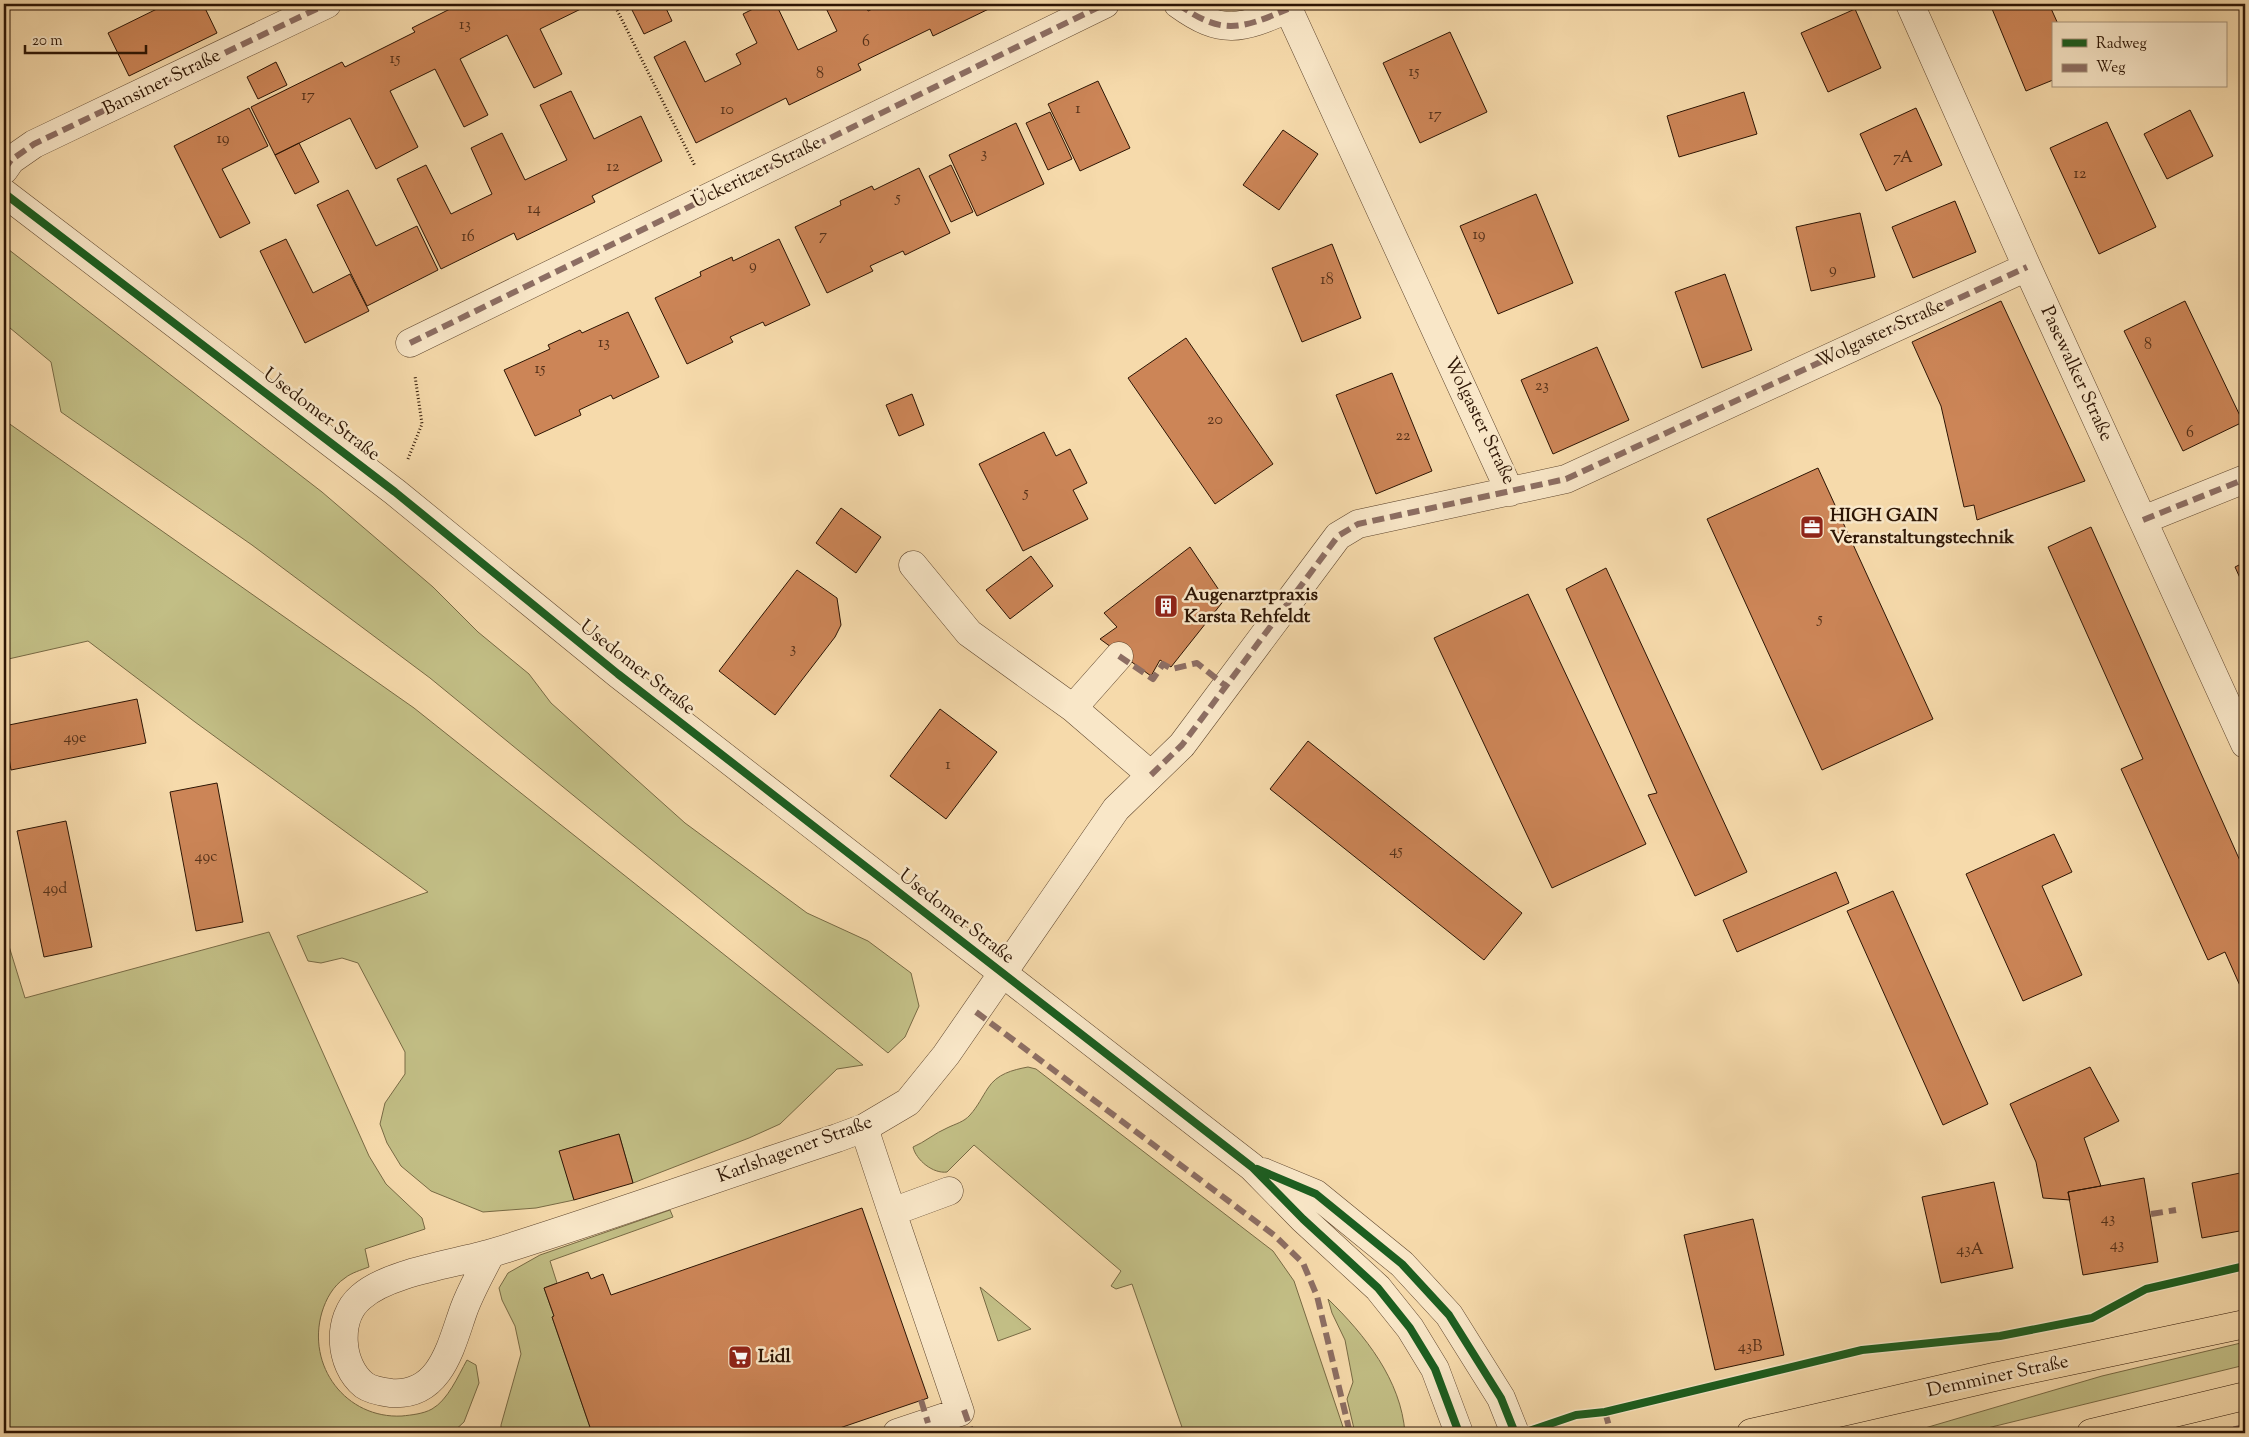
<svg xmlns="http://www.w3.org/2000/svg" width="2249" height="1437" font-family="'Sorts Mill Goudy',serif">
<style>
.green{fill:#c2be85;stroke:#786a44}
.building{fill:#cc8557;stroke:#2d1504}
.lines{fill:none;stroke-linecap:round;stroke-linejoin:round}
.minor-casing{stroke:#5f462e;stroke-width:29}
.major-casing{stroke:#2d1504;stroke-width:29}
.path{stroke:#2d1504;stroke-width:3;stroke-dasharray:1 2.5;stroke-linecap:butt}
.minor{stroke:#f9e7c8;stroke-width:28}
.major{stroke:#f6daab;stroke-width:28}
.quiet{stroke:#8d6e63;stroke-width:6;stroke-dasharray:12 6;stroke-linecap:butt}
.cycleway-casing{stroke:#f9e7c8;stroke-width:11}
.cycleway{stroke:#1b5e20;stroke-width:8}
.labels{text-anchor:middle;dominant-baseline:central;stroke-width:5;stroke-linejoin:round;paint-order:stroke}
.number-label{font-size:16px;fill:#553119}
.street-label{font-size:19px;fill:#2d1504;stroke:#f9e7c8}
.poi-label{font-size:19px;font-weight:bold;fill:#2d1504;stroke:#f9e7c8;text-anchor:start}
</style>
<rect width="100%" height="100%" fill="#f6daab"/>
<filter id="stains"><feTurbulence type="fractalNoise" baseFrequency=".004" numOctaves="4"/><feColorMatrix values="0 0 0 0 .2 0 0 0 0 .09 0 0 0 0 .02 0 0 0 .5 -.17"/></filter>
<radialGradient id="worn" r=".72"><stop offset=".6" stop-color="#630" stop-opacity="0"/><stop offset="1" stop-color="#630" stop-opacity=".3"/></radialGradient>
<path class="green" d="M4,246L322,492L433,587L478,632L529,674L551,703L685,823L807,913L868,941L911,973L919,1006L905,1037L888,1053L430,678L252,545L61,412L51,362L4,323Z
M4,420L414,708L863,1065L837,1069L780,1124L749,1138L633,1183L619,1134L560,1151L574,1200L536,1208L483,1212L431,1191L401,1166L387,1143L380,1124L385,1103L405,1074V1052L358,963L342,958L321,963L308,961L297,936L428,892L195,722L88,641L4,660Z
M4,930L25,998L269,932L369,1156L386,1184L422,1218L425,1229L365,1249L369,1267C361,1270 351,1273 345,1278C333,1286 326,1299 322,1312C306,1366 346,1419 402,1416C411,1415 423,1414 432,1409C448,1400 458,1376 467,1360L476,1365L479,1383L464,1422L452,1433H4Z
M1028,1067L1036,1069L1273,1251L1294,1281L1345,1433H1184L1132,1284L1116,1289L1111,1286L1121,1271L974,1145L947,1172C933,1174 916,1160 913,1147C925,1142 935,1133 947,1128C955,1124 964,1122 970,1115C978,1106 982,1097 988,1088C997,1074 1012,1070 1028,1067Z
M670,1210L673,1217L550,1261L557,1283L544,1288L554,1316L552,1317L592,1433H501V1425L521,1354L515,1326L502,1300L499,1288L508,1273L540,1255Z
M980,1287L1031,1329L998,1341Z
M1328,1299C1365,1335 1401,1380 1405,1433H1355L1347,1399L1353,1382L1345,1340L1332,1313Z
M2245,1342V1365L1967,1433H1908L2102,1376Z"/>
<path class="building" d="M167,4H203L217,33L129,76L108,33Z
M460,4H591L540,29L562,74L534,88L507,35L460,59L488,115L464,127L435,69L390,91L418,147L376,169L350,118L275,155L251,107L342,62L345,67L415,32L412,28Z
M629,4H664L672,21L644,34Z
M763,4H776L798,50L837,31L824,4H865L868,11L883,4H999L933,36L930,29L858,64L861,70L789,105L786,98L696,143L654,57L685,41L705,82L741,64L736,54L757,43L743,14Z
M1990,4H2049L2058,24H2053V80L2026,91Z
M1855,9L1881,68L1828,92L1801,33Z
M1450,32L1487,112L1420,143L1383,63Z
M276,62L287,85L258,99L247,77Z
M1098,81L1130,148L1080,171L1048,104Z
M571,91L594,139L641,116L662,161L592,196L595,202L517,240L514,233L441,269L397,179L426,165L451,214L492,194L471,148L502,133L525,180L567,160L540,105Z
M1744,92L1757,134L1679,157L1667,116Z
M249,108L268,146L222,169L250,223L220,238L174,146Z
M1916,108L1942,165L1886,191L1860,134Z
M2190,110L2213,156L2167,179L2144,134Z
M1050,112L1072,159L1048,170L1026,123Z
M2107,122L2156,227L2099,254L2050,148Z
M1016,123L1044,184L977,216L949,155Z
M1283,130L1318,154L1279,210L1243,185Z
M299,143L319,182L295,194L275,155Z
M951,165L973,212L951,222L929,176Z
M919,168L950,233L905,255L903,251L870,266L873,271L827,293L795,227L841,205L840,201L872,186L874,190Z
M348,190L376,246L417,226L438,270L367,306L317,205Z
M1536,194L1573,283L1498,314L1460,226Z
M1955,201L1976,252L1913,278L1892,227Z
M1860,213L1875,277L1811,291L1796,227Z
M286,239L313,293L350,274L369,311L305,343L260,251Z
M779,239L810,305L765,326L763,322L730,337L733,342L687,364L655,298L701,276L700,272L732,257L733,261Z
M1332,244L1361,318L1302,342L1272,268Z
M1725,274L1752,350L1702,368L1675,292Z
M2001,301L2085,481L1977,520L1974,505L1964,507L1941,406L1912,342Z
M2185,301L2243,422L2183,451L2124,331Z
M628,312L659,377L613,399L611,395L579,410L581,415L535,436L504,370L550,349L548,345L580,330L582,333Z
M1186,338L1273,464L1215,504L1128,378Z
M1597,347L1629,420L1553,454L1521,380Z
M1392,373L1432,471L1376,494L1336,395Z
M912,394L924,425L899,436L886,405Z
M1044,432L1056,456L1070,449L1087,483L1073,490L1088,519L1023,551L979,464Z
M1818,468L1933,719L1822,770L1707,519Z
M841,508L881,537L856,573L816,543Z
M2091,527L2245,872V997L2225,952L2208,960L2121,769L2143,759L2048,547Z
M1190,547L1225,599L1171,667L1160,660L1151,676L1100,639L1117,627L1104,613Z
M1031,556L1053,586L1010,619L986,590Z
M2245,562V589L2235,567Z
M1606,568L1747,872L1695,896L1648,795L1657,793L1566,589Z
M797,570L837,598L841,625L835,637L775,715L719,671Z
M1528,594L1646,844L1552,888L1434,638Z
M137,699L146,743L11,770L4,726Z
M940,709L997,752L946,819L890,776Z
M1308,741L1522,913L1484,960L1270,789Z
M217,783L243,922L196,931L170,792Z
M66,821L92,947L44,957L17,831Z
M2054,834L2072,872L2042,886L2082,975L2023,1001L1966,874Z
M1836,872L1849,903L1737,952L1723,920Z
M1893,891L1988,1104L1943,1125L1847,911Z
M2090,1067L2119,1121L2084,1138L2101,1186L2068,1192L2070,1200L2043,1198L2036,1162L2010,1104Z
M619,1134L633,1183L574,1200L559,1151Z
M2245,1172V1230L2202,1238L2192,1183Z
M2144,1178L2158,1262L2083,1275L2068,1192Z
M1994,1182L2013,1268L1941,1283L1922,1197Z
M862,1208L928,1398L825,1433H592L552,1317L554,1316L544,1288L588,1272L591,1279L603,1274L611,1295Z
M1753,1219L1784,1355L1715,1370L1684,1235Z"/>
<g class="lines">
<g class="minor-casing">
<path id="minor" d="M1178,4C1222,36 1241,29 1288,9
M1286,4L1510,492
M1910,4L2027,267L2245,744
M4,170L11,160L34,144L327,4
M4,193L395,492L618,674L1252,1167L1303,1219L1378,1288L1410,1328L1435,1369L1459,1433
M410,343L1105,4
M2143,520L2245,479
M913,565L969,633L1073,708L1151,775
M1073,708L1119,656
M864,1128L892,1212L949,1191
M1263,1172L1316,1194L1402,1264L1449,1315L1501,1398L1515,1433
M892,1212L960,1412L897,1433
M491,1253C482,1271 471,1290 464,1309C451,1345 441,1397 391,1393C383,1392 371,1390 364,1385C339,1365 336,1318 361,1297C389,1272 455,1264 492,1253C608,1217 722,1176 837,1138L864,1128L908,1102L946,1055L1116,809L1182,745L1338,536L1358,524L1566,479L2027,267"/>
</g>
<g class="major-casing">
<path id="major" d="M1751,1433L1994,1377L2245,1324
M2091,1433L2245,1396"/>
</g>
<path class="path" d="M614,4L695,166
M408,459L422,424L415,376"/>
<use href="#minor" class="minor"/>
<use href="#major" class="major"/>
<path class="quiet" d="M1178,4C1222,36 1241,29 1288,9
M4,170L11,160L34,144L327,4
M410,343L1105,4
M2143,520L2245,479
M1119,656L1153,679L1163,664L1172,669L1197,663L1227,687
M1151,775L1182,745L1338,536L1358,524L1566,479L2027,267
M976,1012L1274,1235L1303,1263L1317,1296L1350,1433
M2151,1214L2176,1210
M921,1400L928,1423
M964,1410L972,1433
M1605,1412L1611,1433
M2216,1433L2245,1427"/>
<g class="cycleway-casing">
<path id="cycleway" d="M4,193L395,492L618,674L1252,1167L1303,1219L1378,1288L1410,1328L1435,1369L1459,1433
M1257,1169L1316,1194L1402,1264L1449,1315L1501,1398L1515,1433
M1523,1433L1576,1415L1605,1412L1862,1350L2000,1336L2092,1318L2146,1289L2245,1266"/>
</g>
<use href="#cycleway" class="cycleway"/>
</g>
<defs>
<g id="office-square" transform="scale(1.25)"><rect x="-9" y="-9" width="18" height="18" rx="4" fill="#8f2418" stroke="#f9e7c8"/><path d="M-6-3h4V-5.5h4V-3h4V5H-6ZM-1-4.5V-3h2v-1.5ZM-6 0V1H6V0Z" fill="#fff"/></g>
<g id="building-square" transform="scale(1.25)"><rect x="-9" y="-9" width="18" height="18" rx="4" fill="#8f2418" stroke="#f9e7c8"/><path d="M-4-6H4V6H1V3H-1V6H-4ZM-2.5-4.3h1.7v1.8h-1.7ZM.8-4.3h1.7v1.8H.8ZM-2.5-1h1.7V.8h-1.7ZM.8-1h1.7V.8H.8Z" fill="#fff"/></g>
<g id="supermarket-square" transform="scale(1.25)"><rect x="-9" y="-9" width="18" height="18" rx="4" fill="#8f2418" stroke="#f9e7c8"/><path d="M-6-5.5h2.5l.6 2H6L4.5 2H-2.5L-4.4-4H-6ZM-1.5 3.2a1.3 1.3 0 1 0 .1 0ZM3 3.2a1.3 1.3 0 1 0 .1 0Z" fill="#fff"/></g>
</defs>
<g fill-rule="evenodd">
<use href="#office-square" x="1812" y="527"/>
<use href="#building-square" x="1166" y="606"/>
<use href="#supermarket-square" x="740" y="1357"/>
</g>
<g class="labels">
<g class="number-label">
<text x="465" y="25">13</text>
<text x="866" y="42">6</text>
<text x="395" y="59">15</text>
<text x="1414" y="72">15</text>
<text x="820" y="74">8</text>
<text x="308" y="96">17</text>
<text x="1078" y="109">1</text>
<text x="727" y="110">10</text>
<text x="1435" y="115">17</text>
<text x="223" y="139">19</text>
<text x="984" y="154">3</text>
<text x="1903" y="158">7A</text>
<text x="613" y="167">12</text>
<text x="2080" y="174">12</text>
<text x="898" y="198">5</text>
<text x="534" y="209">14</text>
<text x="1479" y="235">19</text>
<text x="823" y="236">7</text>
<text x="468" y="237">16</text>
<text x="753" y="266">9</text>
<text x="1833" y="270">9</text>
<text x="1327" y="280">18</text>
<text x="604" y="343">13</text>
<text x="2148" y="345">8</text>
<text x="540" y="369">15</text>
<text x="1542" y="386">23</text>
<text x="1215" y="420">20</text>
<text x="2190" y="433">6</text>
<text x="1403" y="436">22</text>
<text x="1026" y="493">5</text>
<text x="1820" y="619">5</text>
<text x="793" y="649">3</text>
<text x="75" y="738">49e</text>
<text x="948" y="765">1</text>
<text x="1396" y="851">45</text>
<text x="206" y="857">49c</text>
<text x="55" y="889">49d</text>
<text x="2108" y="1219">43</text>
<text x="2117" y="1245">43</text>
<text x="1970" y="1250">43A</text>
<text x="1750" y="1347">43B</text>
</g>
<g class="street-label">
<text transform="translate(162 83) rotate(-26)">Bansiner Straße</text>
<text transform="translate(757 173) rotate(-26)">Ückeritzer Straße</text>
<text transform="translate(1881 334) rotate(-25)">Wolgaster Straße</text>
<text transform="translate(2076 374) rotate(65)">Pasewalker Straße</text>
<text transform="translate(321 415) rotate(37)">Usedomer Straße</text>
<text transform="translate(1479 421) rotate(64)">Wolgaster Straße</text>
<text transform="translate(637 668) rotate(38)">Usedomer Straße</text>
<text transform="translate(956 917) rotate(38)">Usedomer Straße</text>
<text transform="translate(795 1150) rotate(-20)">Karlshagener Straße</text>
<text transform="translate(1998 1377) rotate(-12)">Demminer Straße</text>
</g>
<g class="poi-label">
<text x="1830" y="516">HIGH GAIN<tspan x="1830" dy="22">Veranstaltungstechnik</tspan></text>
<text x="1184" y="595">Augenarztpraxis<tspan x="1184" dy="22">Karsta Rehfeldt</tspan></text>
<text x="758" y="1357">Lidl</text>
</g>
</g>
<rect width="2249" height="1437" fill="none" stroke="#f6daab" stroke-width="20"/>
<rect x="5" y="5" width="2239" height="1427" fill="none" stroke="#2d1504" stroke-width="2.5"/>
<rect x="10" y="10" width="2229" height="1417" fill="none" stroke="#2d1504"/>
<rect x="2052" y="22" width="175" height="65" fill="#f9e7c8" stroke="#a7937a"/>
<rect x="2062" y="39" width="25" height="8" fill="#1b5e20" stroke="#a7937a"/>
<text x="2096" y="48" font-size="15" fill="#2d1504">Radweg</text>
<rect x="2062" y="64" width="25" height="8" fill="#8d6e63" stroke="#a7937a"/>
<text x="2096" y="72" font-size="15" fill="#2d1504">Weg</text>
<path d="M25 45v8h121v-8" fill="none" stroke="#2d1504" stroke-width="2.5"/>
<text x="32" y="45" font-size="15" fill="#2d1504" stroke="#f9e7c8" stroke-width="4" paint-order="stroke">20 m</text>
<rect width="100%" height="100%" filter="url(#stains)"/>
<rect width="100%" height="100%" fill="url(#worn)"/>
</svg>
